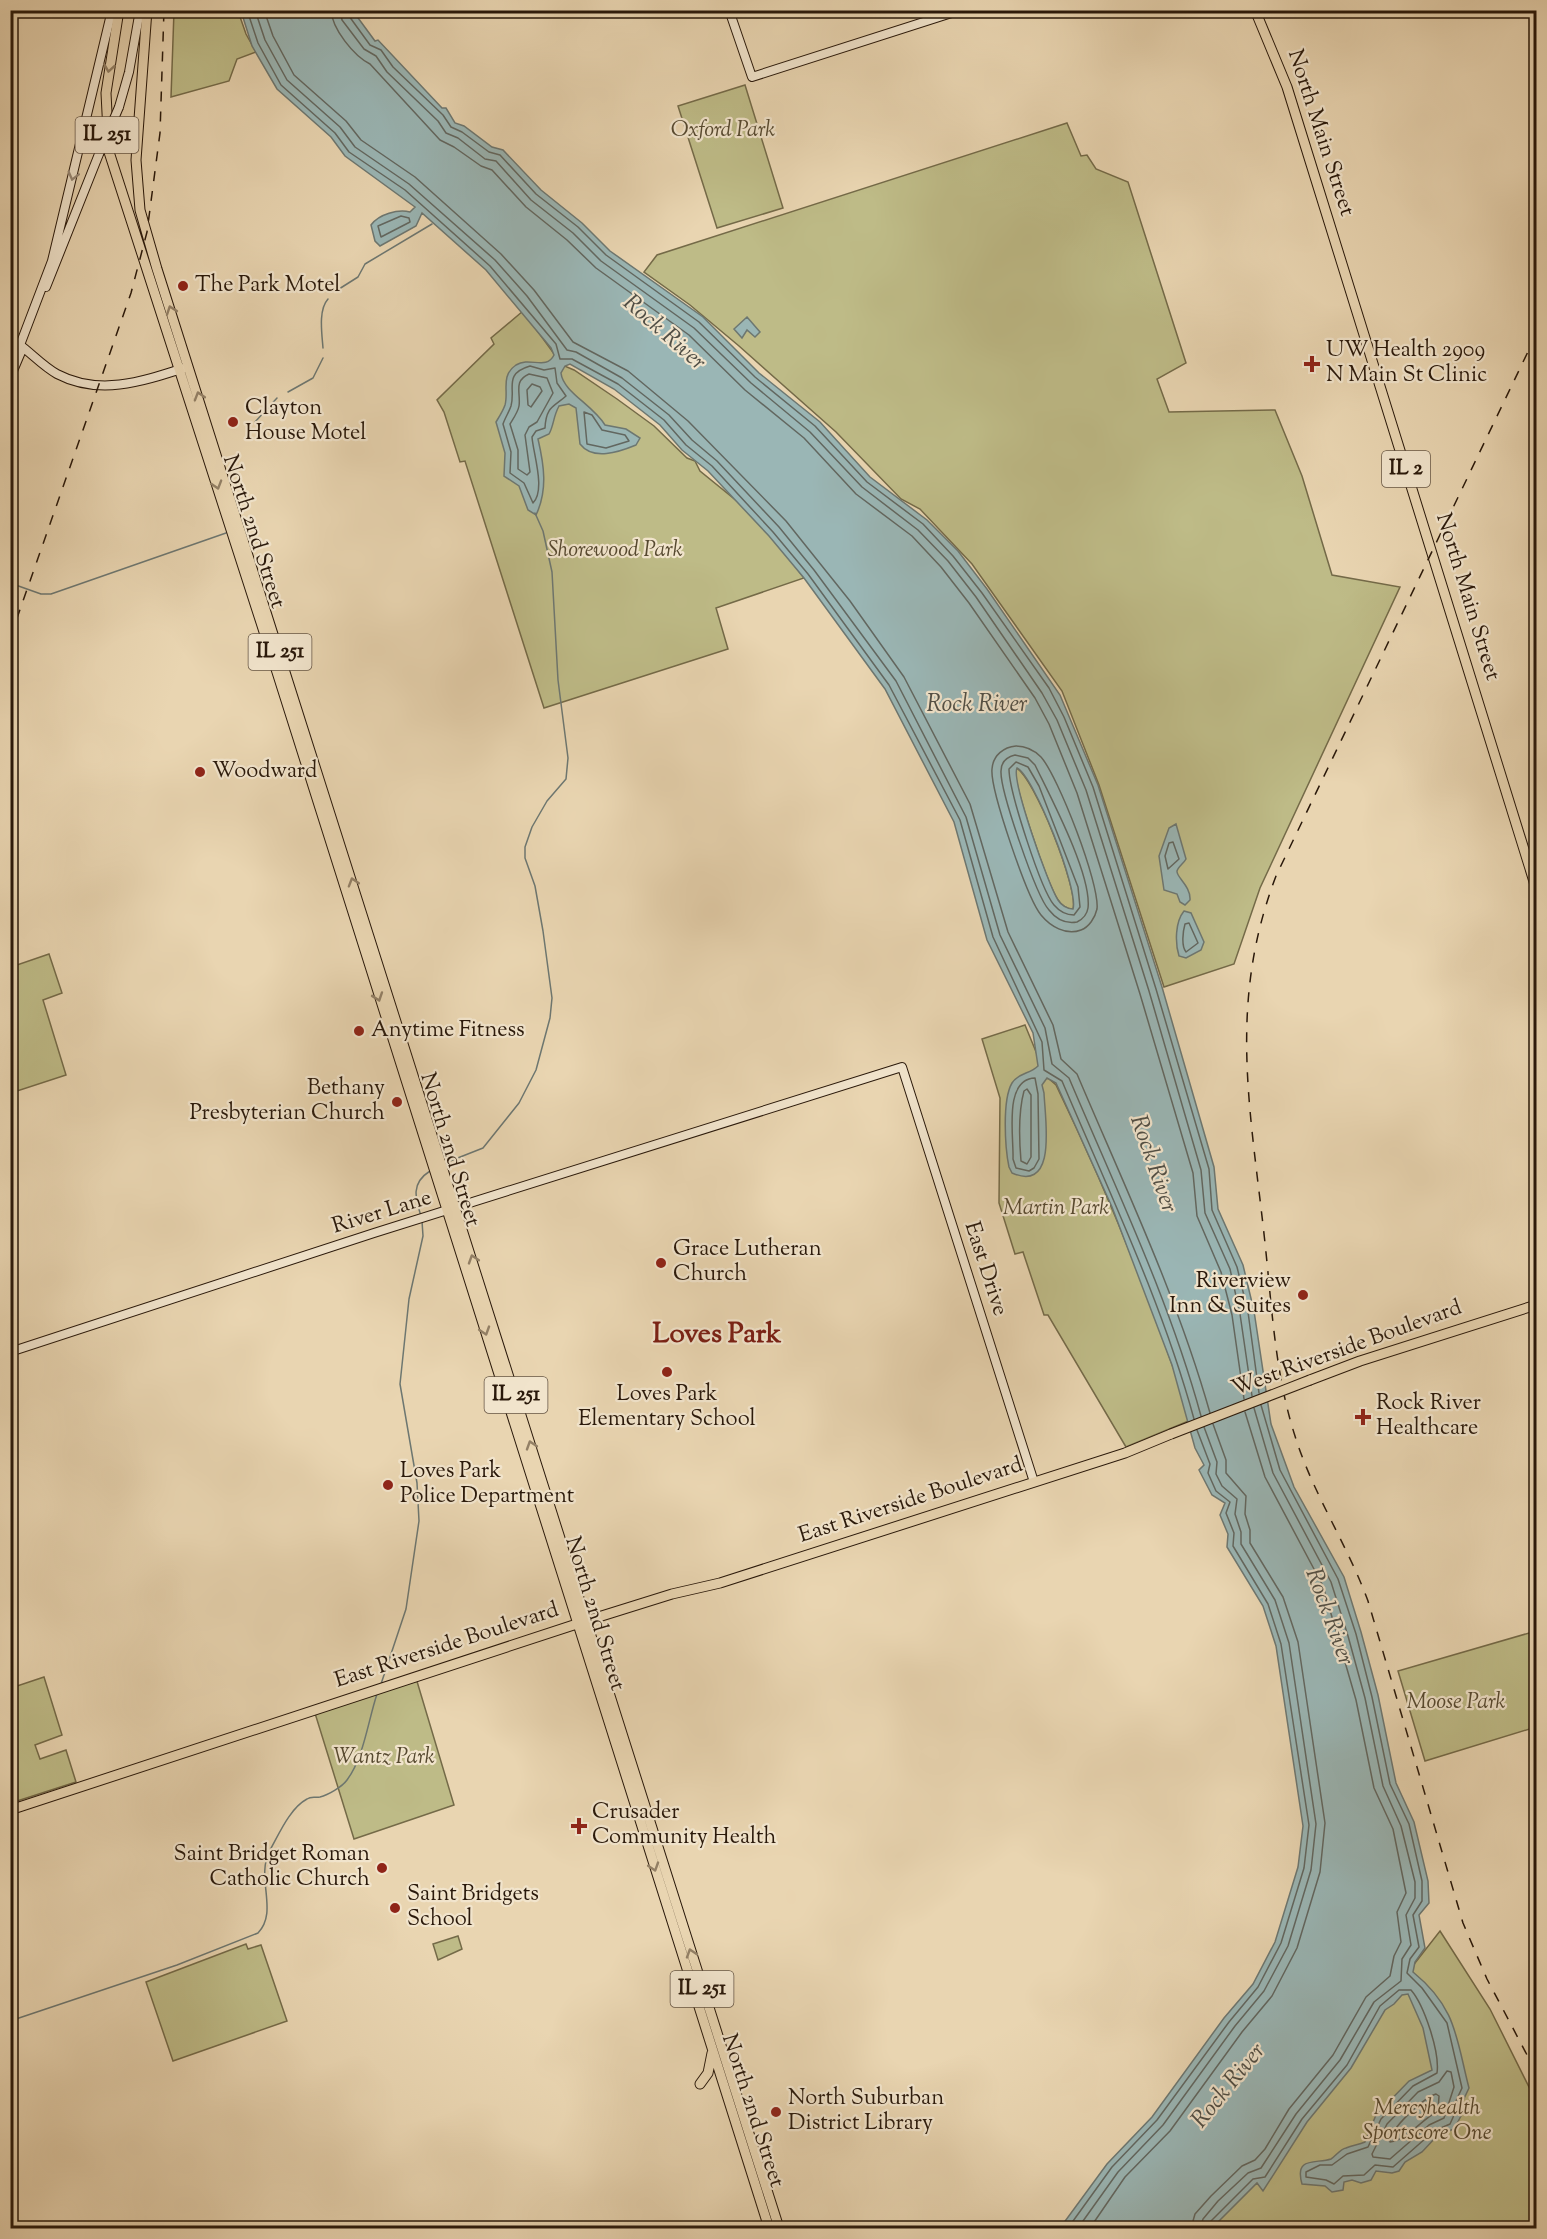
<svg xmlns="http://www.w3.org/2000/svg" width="1547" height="2239" font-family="'Sorts Mill Goudy',serif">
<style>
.green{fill:#bebb87;stroke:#746a48;stroke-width:1.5}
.water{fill:#9ab6b5;stroke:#6d7771;stroke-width:1.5;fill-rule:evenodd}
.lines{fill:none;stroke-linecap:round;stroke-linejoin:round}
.shore{stroke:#626760;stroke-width:1.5}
.stream{stroke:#6d7771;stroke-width:1.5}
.secondary-casing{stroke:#29180a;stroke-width:10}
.primary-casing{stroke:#29180a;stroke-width:11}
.secondary{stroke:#f1e4cc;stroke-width:8}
.primary{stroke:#e9d5b1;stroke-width:9}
.rail{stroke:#29180a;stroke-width:1.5;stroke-dasharray:10 10;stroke-linecap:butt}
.secondary-bridge-casing{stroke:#29180a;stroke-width:10;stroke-linecap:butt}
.primary-bridge-casing{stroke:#29180a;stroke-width:11;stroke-linecap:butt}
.secondary-bridge{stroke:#f1e4cc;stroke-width:8}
.primary-bridge{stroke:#e9d5b1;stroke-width:9}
.oneway{stroke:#938066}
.oneway2{stroke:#978875}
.poi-dot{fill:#8f2418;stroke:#f1e4cc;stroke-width:2}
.labels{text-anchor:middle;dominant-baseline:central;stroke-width:4.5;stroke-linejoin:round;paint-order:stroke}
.shield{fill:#f1e4cc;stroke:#655544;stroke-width:1.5}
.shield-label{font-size:21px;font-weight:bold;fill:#29180a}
.park-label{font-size:22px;font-style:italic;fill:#564930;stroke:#f1e4cc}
.street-label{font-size:22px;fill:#29180a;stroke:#f1e4cc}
.poi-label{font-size:22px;fill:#29180a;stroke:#f1e4cc;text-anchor:start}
.water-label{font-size:24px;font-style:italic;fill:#514f46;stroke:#f1e4cc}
.district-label{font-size:28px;font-weight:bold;fill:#7a1f14;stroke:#f1e4cc}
</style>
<rect width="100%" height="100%" fill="#e9d5b1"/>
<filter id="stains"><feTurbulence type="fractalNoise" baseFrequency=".00333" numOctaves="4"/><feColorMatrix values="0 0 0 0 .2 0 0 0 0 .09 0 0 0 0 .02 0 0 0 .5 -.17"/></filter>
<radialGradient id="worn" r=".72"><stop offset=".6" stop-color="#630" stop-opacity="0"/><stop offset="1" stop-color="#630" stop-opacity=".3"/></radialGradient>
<path class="green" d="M174,11H238L246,34L256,52L237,59L229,81L171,97Z
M745,85L783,208L717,228L678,106Z
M1067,123L1081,156L1087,155L1096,169L1128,182L1186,363L1157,379L1169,412L1275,410L1302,476L1332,575L1400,587L1260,888L1234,964L1164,987L1099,785L1062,691L972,564L920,509L901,499L836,432L739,346L690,305L644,272L657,255Z
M523,311L562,365L574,370L617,399L654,426L687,458L695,461L700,471L759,519L804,578L716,608L728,649L544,708L465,461L460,462L444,412L437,400L494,344L491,338Z
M1016,768C1034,776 1079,890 1073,909C1067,909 1061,905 1058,900C1048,885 1011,779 1016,768Z
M49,954L62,993L43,1000L66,1075L11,1093V967Z
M1025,1025L1046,1076L1056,1085C1109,1194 1153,1305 1191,1420L1126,1447L1048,1315H1044L1023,1252L1015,1254L999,1203L1000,1098L982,1039Z
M1536,1631V1727L1425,1761L1398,1671Z
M44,1677L62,1735L35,1745L40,1759L66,1750L76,1782L11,1803V1688Z
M416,1678L454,1805L354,1839L314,1710Z
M1440,1931L1490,2009L1536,2101V2228H1208Z
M458,1936L462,1949L438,1960L433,1944Z
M246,1944L248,1949L261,1945L287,2021L173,2061L146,1982Z"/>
<path class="water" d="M241,11H353L375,41L378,40L442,108H446L455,123L464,126L492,147L503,150L541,190L582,223L610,251L703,317L759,373L820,422L870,477L927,520L958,551L987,589L1060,695L1098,785L1162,987L1214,1167L1218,1209L1243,1265L1254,1311L1271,1424L1294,1487L1344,1577L1361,1632L1378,1695L1396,1783L1414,1822L1428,1881L1429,1903L1419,1915L1425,1948L1415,1962L1413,1972C1457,2008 1456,2038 1469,2088L1461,2105L1462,2114L1454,2129L1437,2136L1422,2152L1405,2162L1399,2171L1392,2173L1376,2171L1371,2180L1361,2183L1352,2180L1344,2182L1343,2190L1332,2192L1325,2186L1302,2184C1294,2156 1316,2164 1331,2159C1336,2156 1340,2149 1346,2148C1353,2145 1358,2145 1365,2142L1376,2115L1409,2081L1432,2070L1423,2028L1408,1994L1402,1995L1394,2004L1385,2010L1351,2068L1307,2122L1263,2191L1257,2183L1212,2228H1060L1107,2164L1152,2117L1224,2018L1253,1984L1275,1942L1298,1867L1303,1826L1276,1646L1263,1606L1227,1547L1228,1534L1220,1515L1225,1503L1212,1495L1199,1470L1204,1465L1195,1448L1172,1365L1112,1207L1056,1083L1047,1078L1042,1085L1044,1093C1045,1119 1058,1193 1012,1173L1009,1167C1005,1148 1002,1100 1012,1083C1018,1073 1030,1074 1038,1066L1033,1033L987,940L954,822L885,689L804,578L769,536L708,471L682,450L660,425L614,389L570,364L565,366L561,373C563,392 593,405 605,425L626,429L640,438L636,445C619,452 593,461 580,444L576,408L569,404L559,406C553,417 554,425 549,434L538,439C544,465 548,490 536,515L528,510L519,486L504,476L505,453L496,422C499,417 503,411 505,405C509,391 500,376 516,365C530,356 546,371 554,355L551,348L486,270L422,213L416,226L380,246L375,241L371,225C379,214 398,209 410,212L415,207L345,156L331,137L277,89L252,46ZM1017,768C1034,776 1079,890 1073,909C1067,909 1061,905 1058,900C1048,885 1011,779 1017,768Z
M747,317L760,332L755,337L747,330L742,338L734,329Z
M1176,824L1186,859C1184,863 1178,867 1177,871C1176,877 1191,886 1190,900L1185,905L1180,902L1177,894L1164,890L1159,856L1169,828Z
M1184,911L1191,913L1204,942L1201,950L1186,958L1179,956C1175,943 1175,922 1184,911Z"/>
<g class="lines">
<path class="shore" d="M247,10L258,43L281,85L335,133L349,152L405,190L490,266L556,344L560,359H572L618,384L664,420L686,445L712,466L773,532L808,574L889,685L960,820L993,937L1042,1042L1044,1070L1062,1081C1109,1192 1162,1302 1194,1419
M255,10L265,40L287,80L340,127L355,147L409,184L495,260L527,296L567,350L576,352L622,378L669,415L692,440L717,461L779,527L814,570L896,681L966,817L1000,935L1045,1028L1052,1064L1069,1078C1116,1189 1169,1299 1201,1416
M264,10L273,36L294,75L346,121L361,140L415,177L501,254L534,290L573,342L628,371L688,421L786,521L850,601L904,677L970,804L1008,932L1053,1025L1061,1059L1077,1074C1124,1185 1177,1296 1210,1413
M331,10C332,29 354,56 370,64L440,140L454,147L481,166L492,170L526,207L567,240L596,268L689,335L745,390L804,438L856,494L912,536L941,567L969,603L1035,698L1049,724L1077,793L1140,994L1193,1173L1197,1216L1221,1272L1232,1315L1244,1399
M340,10L342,20L364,49L376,56L387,72L438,121L446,133L458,138L485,159L496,161L531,200L573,233L601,261L694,328L751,383L810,432L862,487L918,530L948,561L976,597L1042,693L1057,720L1086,790L1149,991L1201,1170L1205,1213L1230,1269L1240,1314L1252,1396
M348,10L349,16L370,45L381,50L393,67L443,115L451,127L462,132L489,152L500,155L536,194L578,227L606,255L699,322L755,377L815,426L867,482L923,524L953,556L982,593L1049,688L1064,717L1093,787L1156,989L1209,1169L1212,1210L1237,1267L1248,1312L1259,1393
M401,216L409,218L410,222L381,237L378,226Z
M530,366L544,370L555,368L557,383L566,396C554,407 546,406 545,428L536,431L532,437C533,453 546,490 533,503L524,483L510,473L511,452L503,424C505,418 509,412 511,406C516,388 503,374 530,366Z
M529,374L547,378L553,393L537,422L529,427L525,435L530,472L527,475L518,469V450L510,424C513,419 518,412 519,406C521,393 513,381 529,374Z
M532,384L540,387L542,391L531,407L528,405L527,390Z
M584,412L592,415L602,430L625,435L629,441L606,448L587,444Z
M1016,746C1025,746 1034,750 1041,757C1058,776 1100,884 1097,909C1095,918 1089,927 1081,930C1066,936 1050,926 1041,915C1027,898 990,789 992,769C993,755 1004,747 1016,746Z
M1015,755L1028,758L1035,765C1050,796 1092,875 1088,908C1087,915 1083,919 1077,922C1066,924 1056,919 1049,910C1036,896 1000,790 1001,771C1001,762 1007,757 1015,755Z
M1016,762L1028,767L1039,786L1078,887L1080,907L1074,915C1067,915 1060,912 1054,905C1041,890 1009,791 1009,769Z
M1173,842L1179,859L1168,869L1165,856L1169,843Z
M1189,923L1198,943L1186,952C1181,946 1183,931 1185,924Z
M1035,1078L1038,1094L1039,1159L1034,1168L1029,1171L1016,1168L1013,1159C1014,1137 1003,1079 1035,1078Z
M1027,1089L1031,1095V1157L1027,1164L1021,1161C1019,1138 1018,1113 1024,1091Z
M1447,2071L1451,2072L1454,2087L1444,2118L1429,2125L1390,2159L1373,2157L1372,2154L1387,2124L1418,2092L1439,2082Z
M1436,2094L1439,2096L1438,2111C1422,2119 1407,2140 1390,2142C1389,2129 1424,2098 1436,2094Z
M1068,2228L1112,2167L1157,2120L1229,2022L1258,1987L1281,1943L1304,1868L1309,1825L1281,1644L1268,1604L1233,1546L1234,1533L1226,1513L1230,1502L1216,1491L1208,1473L1210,1464L1197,1430
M1078,2228L1118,2172L1163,2125L1235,2026L1264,1991L1288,1946L1311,1870L1316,1824L1289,1643L1275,1600L1241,1544V1532L1235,1514L1237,1499L1222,1486L1216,1474L1217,1462L1204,1427
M1090,2228L1125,2177L1170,2131L1242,2032L1272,1996L1297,1948L1320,1872L1325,1823L1298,1642L1283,1597L1250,1543V1530L1245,1514L1246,1496L1226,1473V1460L1213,1424
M1191,2228L1195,2214L1211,2196L1242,2166L1255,2160L1265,2149L1289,2109L1333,2055L1366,1997L1390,1976L1394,1956L1401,1942L1397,1912L1406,1893L1393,1829L1374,1788L1356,1700L1323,1586L1265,1477L1245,1412
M1200,2228L1203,2219L1218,2201L1248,2173L1261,2168L1296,2114L1340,2060L1374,2002L1401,1981L1402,1959L1411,1945L1406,1915L1415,1898V1882L1401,1826L1383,1786L1365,1698L1348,1636L1331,1582L1273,1473L1254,1408
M1208,2228L1210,2222L1253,2179L1265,2177L1302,2119L1347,2065L1380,2006L1399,1990H1411C1424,2005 1440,2052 1437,2073L1413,2086L1381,2119L1368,2147L1347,2154L1332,2165H1320L1306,2172V2177L1326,2180L1334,2184L1343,2176L1364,2175L1375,2165L1393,2167L1434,2131L1450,2124L1455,2113V2103L1462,2088L1447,2023L1422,1988L1407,1973L1410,1959L1419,1947L1413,1915L1422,1901V1881L1409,1824L1390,1784L1372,1697L1356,1634L1338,1579L1280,1470L1261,1405"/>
<path class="stream" d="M339,289L358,277L365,264L432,224
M323,348C322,334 318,310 328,299
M288,392L313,378L323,358
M255,422L277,398
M10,583L41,594H51L226,533
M445,1163L483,1148L519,1103L536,1070L550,1018L552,998L543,931L535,886L525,858V847L532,827L547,801L566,779L568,758L558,680L552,572L543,531L535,513
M421,1216C415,1198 411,1183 430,1171
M381,1684L406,1609L419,1521L417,1483L400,1384L409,1299L423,1236L422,1221
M10,2021L177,1965L258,1933C279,1911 255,1878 270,1850C279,1834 290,1808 307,1799C311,1796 315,1798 320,1797C328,1795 342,1787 347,1780C364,1757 368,1721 377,1694"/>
<g class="secondary-casing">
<path id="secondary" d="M729,10L752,77L961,10
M119,107L129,72L140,10
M46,287L99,154
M20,345C32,354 44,367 57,374C99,396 141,382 184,368
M10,360L20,345L52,261L112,10
M10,378L21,352L20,345
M10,1352L374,1233L902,1067L1034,1482"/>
</g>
<g class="primary-casing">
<path id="primary" d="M119,10L106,93L109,152L277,672L769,2228
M147,10L136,160L140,210L157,269L779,2228
M1255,10L1287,87L1536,888
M1310,1380L1360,1361L1536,1305
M10,1810L592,1619L672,1594L720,1583L1125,1453L1171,1434
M700,2084L708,2073L712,2053"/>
</g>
<use href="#secondary" class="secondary"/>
<use href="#primary" class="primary"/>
<path class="rail" d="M1536,335L1276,876C1227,1005 1251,1112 1265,1243C1272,1308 1275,1374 1295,1436C1313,1494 1347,1544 1368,1601L1463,1923L1487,1979L1536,2072
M10,638L131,293L147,232L160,133L164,10"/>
<g class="secondary-bridge-casing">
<path id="secondary-bridge" d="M99,154L119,107"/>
</g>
<g class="primary-bridge-casing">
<path id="primary-bridge" d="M1171,1434L1310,1380"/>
</g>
<use href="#secondary-bridge" class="secondary-bridge"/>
<use href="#primary-bridge" class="primary-bridge"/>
</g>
<defs><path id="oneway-chevron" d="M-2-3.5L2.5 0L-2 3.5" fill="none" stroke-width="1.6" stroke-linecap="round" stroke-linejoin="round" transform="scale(1.5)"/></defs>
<g class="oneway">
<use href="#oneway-chevron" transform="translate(109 68) rotate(99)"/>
<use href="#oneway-chevron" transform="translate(171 310) rotate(-109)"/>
<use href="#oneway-chevron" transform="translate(199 396) rotate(-107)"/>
<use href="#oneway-chevron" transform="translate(217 485) rotate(73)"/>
<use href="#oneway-chevron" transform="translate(353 882) rotate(-107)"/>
<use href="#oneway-chevron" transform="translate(378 997) rotate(71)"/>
<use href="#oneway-chevron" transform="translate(473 1259) rotate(-108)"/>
<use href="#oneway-chevron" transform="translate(485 1331) rotate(72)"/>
<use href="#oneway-chevron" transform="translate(531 1445) rotate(-108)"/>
<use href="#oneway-chevron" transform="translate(654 1867) rotate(72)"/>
<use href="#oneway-chevron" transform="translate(691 1953) rotate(-108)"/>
</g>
<use class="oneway2" href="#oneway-chevron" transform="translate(73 176) rotate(104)"/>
<g class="poi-dot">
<circle cx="183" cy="286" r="6"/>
<path d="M1309 355h6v6h6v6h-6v6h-6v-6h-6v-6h6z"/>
<circle cx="233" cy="422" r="6"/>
<circle cx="200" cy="772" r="6"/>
<circle cx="359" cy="1031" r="6"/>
<circle cx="397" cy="1102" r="6"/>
<circle cx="661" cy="1263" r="6"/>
<circle cx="1303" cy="1295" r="6"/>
<circle cx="667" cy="1372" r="6"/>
<path d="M1360 1408h6v6h6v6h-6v6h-6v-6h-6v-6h6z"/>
<circle cx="388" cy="1485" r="6"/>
<path d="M576 1817h6v6h6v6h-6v6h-6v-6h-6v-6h6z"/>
<circle cx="382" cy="1868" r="6"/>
<circle cx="395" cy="1908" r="6"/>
<circle cx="776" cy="2112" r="6"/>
</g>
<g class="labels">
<g class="shield">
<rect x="75.5" y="117" width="63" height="36" rx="4.5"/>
<rect x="1382" y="451" width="48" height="36" rx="4.5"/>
<rect x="248.5" y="634" width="63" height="36" rx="4.5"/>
<rect x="484.5" y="1377" width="63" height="36" rx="4.5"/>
<rect x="670.5" y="1971" width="63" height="36" rx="4.5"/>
</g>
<g class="shield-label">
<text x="107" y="135">IL 251</text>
<text x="1406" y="469">IL 2</text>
<text x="280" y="652">IL 251</text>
<text x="516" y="1395">IL 251</text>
<text x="702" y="1989">IL 251</text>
</g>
<g class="park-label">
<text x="723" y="131">Oxford Park</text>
<text x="615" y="551">Shorewood Park</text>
<text x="1056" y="1209">Martin Park</text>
<text x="1456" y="1703">Moose Park</text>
<text x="384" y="1758">Wantz Park</text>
<text x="1427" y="2109">Mercyhealth<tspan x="1427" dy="25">Sportscore One</tspan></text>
</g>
<g class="street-label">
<text transform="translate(1320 133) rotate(72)">North Main Street</text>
<text transform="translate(253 532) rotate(72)">North 2nd Street</text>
<text transform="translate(1467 597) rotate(73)">North Main Street</text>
<text transform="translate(449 1150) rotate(73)">North 2nd Street</text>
<text transform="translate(382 1213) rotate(-17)">River Lane</text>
<text transform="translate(985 1269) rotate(72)">East Drive</text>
<text transform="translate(1347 1349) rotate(-20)">West Riverside Boulevard</text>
<text transform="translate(911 1501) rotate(-18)">East Riverside Boulevard</text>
<text transform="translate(594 1614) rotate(73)">North 2nd Street</text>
<text transform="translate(447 1646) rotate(-18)">East Riverside Boulevard</text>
<text transform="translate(752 2111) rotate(72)">North 2nd Street</text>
</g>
<g class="poi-label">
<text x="195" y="286">The Park Motel</text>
<text x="1326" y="351">UW Health 2909<tspan x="1326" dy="25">N Main St Clinic</tspan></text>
<text x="245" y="409">Clayton<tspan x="245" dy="25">House Motel</tspan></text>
<text x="212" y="772">Woodward</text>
<text x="371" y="1031">Anytime Fitness</text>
<text x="385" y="1089" text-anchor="end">Bethany<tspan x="385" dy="25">Presbyterian Church</tspan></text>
<text x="673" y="1250">Grace Lutheran<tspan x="673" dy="25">Church</tspan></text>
<text x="1291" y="1282" text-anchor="end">Riverview<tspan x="1291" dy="25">Inn &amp; Suites</tspan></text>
<text x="667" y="1395" text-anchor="middle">Loves Park<tspan x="667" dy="25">Elementary School</tspan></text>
<text x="1376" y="1404">Rock River<tspan x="1376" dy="25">Healthcare</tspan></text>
<text x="400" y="1472">Loves Park<tspan x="400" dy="25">Police Department</tspan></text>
<text x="592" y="1813">Crusader<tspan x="592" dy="25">Community Health</tspan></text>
<text x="370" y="1855" text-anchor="end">Saint Bridget Roman<tspan x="370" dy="25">Catholic Church</tspan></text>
<text x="407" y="1895">Saint Bridgets<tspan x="407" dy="25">School</tspan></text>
<text x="788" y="2099">North Suburban<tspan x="788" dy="25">District Library</tspan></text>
</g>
<g class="water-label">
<text transform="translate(664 333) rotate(41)">Rock River</text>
<text x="977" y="705">Rock River</text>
<text transform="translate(1153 1164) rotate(71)">Rock River</text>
<text transform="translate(1329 1617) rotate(70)">Rock River</text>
<text transform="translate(1229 2086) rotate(-51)">Rock River</text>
</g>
<g class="district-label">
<text x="717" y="1335">Loves Park</text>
</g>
</g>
<rect width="1547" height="2239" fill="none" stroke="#e9d5b1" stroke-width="36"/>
<rect x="12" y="12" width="1523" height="2215" fill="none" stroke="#29180a" stroke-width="3"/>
<rect x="18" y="18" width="1511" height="2203" fill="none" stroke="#29180a" stroke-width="1.5"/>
<rect width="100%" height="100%" filter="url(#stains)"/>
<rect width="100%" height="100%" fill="url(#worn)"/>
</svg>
